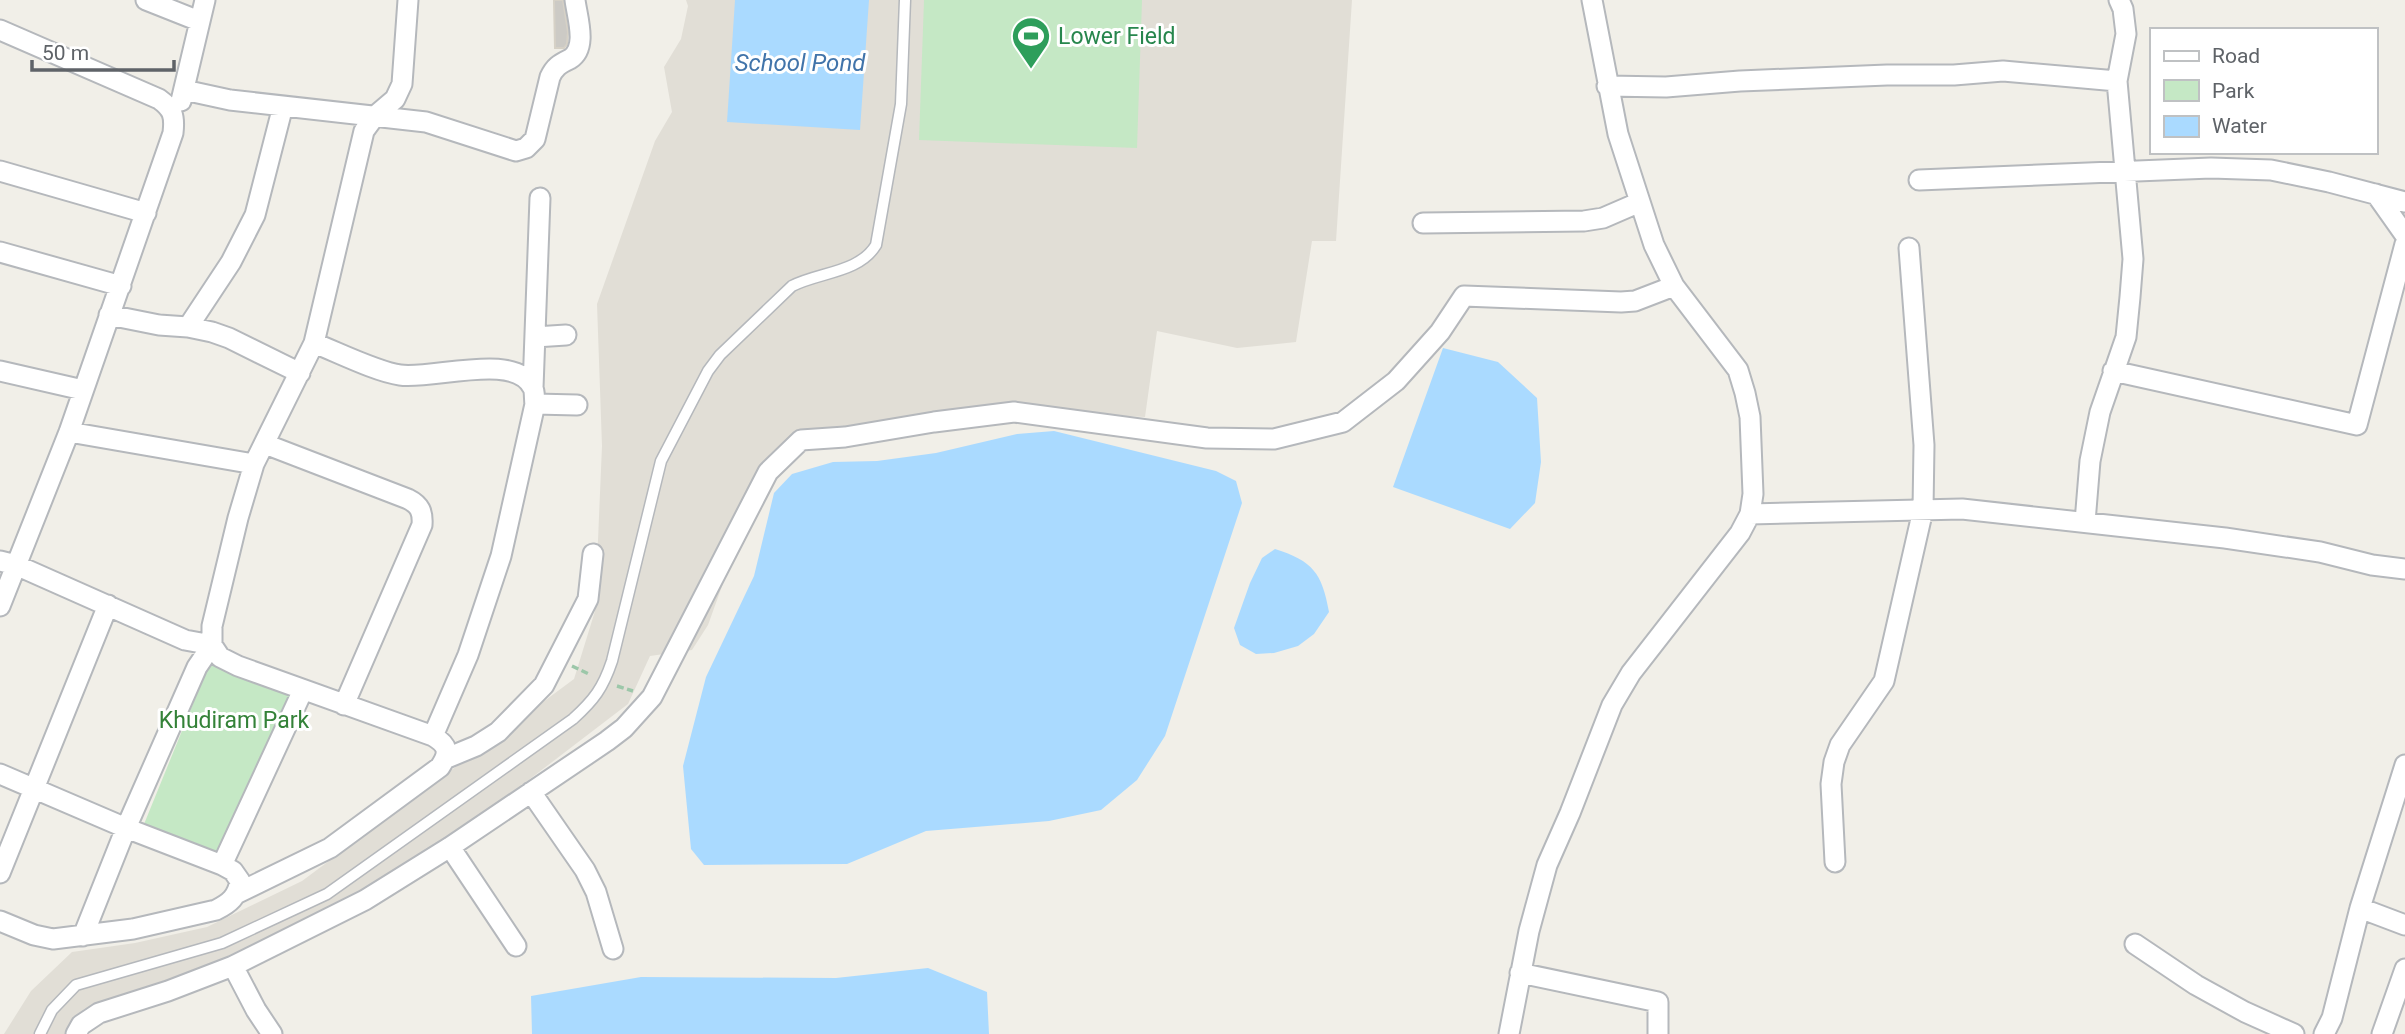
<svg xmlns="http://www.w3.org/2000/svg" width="2405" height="1034" font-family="Roboto,sans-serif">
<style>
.education{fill:#e1ded6}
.green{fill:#c5e8c5}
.water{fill:#aadaff}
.building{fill:#cccac5;stroke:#d6d1c6;stroke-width:2}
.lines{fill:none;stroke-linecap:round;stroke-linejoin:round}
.lane-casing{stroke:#b5b8bc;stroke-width:13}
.street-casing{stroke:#b5b8bc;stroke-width:23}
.path{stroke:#9cc7a9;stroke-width:3.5;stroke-dasharray:7 3.5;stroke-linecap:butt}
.lane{stroke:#fff;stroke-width:10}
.street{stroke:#fff;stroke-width:19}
.labels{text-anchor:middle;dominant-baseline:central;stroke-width:6;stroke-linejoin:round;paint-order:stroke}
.leisure-label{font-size:23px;fill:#27864d;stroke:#fff;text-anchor:start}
.park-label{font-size:23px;fill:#348238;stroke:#fff}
.water-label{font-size:24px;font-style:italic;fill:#4174aa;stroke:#fff}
</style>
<rect width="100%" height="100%" fill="#f1efe8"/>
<path class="education" d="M686,0H1352L1336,241H1312L1296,342L1237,348L1157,331L1145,417L999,409L880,428L776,456L730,564L708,625L692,650L650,656L628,704L522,785L361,897L188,978L84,1009L70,1034H4L31,991L72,952L135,943L207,927L302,881L574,679L595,611L602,446L597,304L655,141L672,112L664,67L681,39L688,6Z"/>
<path class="green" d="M924,0H1142L1137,148L919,140Z
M210,662L293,694L217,861L140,834Z"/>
<path class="water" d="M735,0H869L860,130L727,122Z
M1443,348L1498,362L1537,398L1541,462L1535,503L1510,529L1393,487Z
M1054,431L1216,471L1236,481L1242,503L1165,736L1137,780L1101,810L1049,821L926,831L847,864L704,865L691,849L683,766L706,677L754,576L774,493L792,474L833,462L877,461L936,453L1017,434Z
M1275,549C1313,561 1322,573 1329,612L1314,634L1298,646L1274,653L1256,654L1240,645L1234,628L1250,583L1262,558Z
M928,968L987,992L989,1034H532L531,996L641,977L836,978Z"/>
<path class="building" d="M554,0H563L568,32L567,44L564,48H555Z"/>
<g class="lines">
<g class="lane-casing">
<path id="lane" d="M40,1034L52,1010L76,985L222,943L327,894L573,719C594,700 603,688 612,661L661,461L708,371L720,355L792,286C819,272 859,273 876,245L901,104L905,0"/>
</g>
<g class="street-casing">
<path id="street" d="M146,0L199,21
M0,30L159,99C173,109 175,116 173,133L69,432L0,606
M1607,86L1666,87L1740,81L1887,75H1954L2003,71L2117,81
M184,90L230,100L426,122L516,151L526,148L535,139L550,77C555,66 560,64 570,59C588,48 577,17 575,0
M181,101L205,0
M0,171L146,213
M1919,180L2211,168L2271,170L2329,182L2405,202
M2376,194L2405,235
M1423,223L1584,221L1603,218L1640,202
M0,252L121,286
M109,315L159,325L188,327L212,332L229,338L300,373
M188,327L231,262L255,215L283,106
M535,337L566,335
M314,343C337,352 377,372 400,375C433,380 516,351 533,388C535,392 534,399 535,404L501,556L468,655L433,736
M0,371L83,390
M2113,371L2357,425L2405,244
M533,388L540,198
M535,404L577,405
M69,432L254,464
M265,444L408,499C420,505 423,512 422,525L344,705
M1750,514L1962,509L2225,538L2320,552L2372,565L2405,569
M2085,522L2090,461L2100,412L2126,337L2130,297L2133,259L2117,81L2126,34L2123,9L2119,0
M0,561L16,565L185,640L212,645L197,667L126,828L83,936
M447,758L476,746L498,732L544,685L588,599L593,554
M0,774L126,828L222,865L233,871L240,881C237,897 230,903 216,910L133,929L53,939L34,935L0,921
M531,792L585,870L596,892L613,949
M450,847L516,946
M1835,862L1831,784L1834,762L1840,745L1884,681L1923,510L1924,445L1909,248
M222,865L303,690
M0,873L108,605
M238,893L330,848L440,767C450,752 448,745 433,736L238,666L220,657L212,645V626L238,518L254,464L314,343L364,131L375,116L395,99L402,84L408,0
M2360,908L2405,925
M2135,944L2196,985L2245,1012L2294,1034
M233,966L256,1010L272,1034
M1520,973L1658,1002V1034
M76,1034L81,1025L99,1013L168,991L233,966L365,900L450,847L607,741L624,728L652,697L768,472L801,440L845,437L934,422L1014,412L1207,438L1274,439L1343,422L1396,381L1440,332L1464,296L1621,302L1635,301L1674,286
M1509,1034L1529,931L1547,865L1570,813L1612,705L1631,673L1740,533L1750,514L1753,494L1750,417L1745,393L1738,370L1674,286L1654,245L1618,134L1592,0
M2324,1034L2332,1018L2360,908L2405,765
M2382,1034L2405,969"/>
</g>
<path class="path" d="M572,666L591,675
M617,686L633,691"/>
<use href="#lane" class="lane"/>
<use href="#street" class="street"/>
</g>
<defs>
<g id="stadium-pin" transform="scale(2.0125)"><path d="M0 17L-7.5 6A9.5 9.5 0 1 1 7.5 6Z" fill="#2e9e5b" stroke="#fff"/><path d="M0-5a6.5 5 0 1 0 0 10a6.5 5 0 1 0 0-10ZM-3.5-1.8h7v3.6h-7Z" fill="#fff"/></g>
</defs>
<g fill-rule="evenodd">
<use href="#stadium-pin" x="1031" y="36"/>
</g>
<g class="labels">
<g class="leisure-label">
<text x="1058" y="36">Lower Field</text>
</g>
<g class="park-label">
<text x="234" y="720">Khudiram Park</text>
</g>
<g class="water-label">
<text x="800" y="63">School Pond</text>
</g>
</g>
<rect x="2150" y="28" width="228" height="126" fill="#ffffff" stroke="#bfc1c3" stroke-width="2"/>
<rect x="2164" y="51" width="35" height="10" fill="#ffffff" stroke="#bfc1c3" stroke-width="2"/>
<text x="2212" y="63" font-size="21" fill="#5f6368">Road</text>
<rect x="2164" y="80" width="35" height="21" fill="#c5e8c5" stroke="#bfc1c3" stroke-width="2"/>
<text x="2212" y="98" font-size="21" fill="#5f6368">Park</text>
<rect x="2164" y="116" width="35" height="21" fill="#aadaff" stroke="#bfc1c3" stroke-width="2"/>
<text x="2212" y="133" font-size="21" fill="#5f6368">Water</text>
<path d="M32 60v10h142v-10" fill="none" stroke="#5f6368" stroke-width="3.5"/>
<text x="42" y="60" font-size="21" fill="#5f6368" stroke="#ffffff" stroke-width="5" paint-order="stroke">50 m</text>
</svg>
